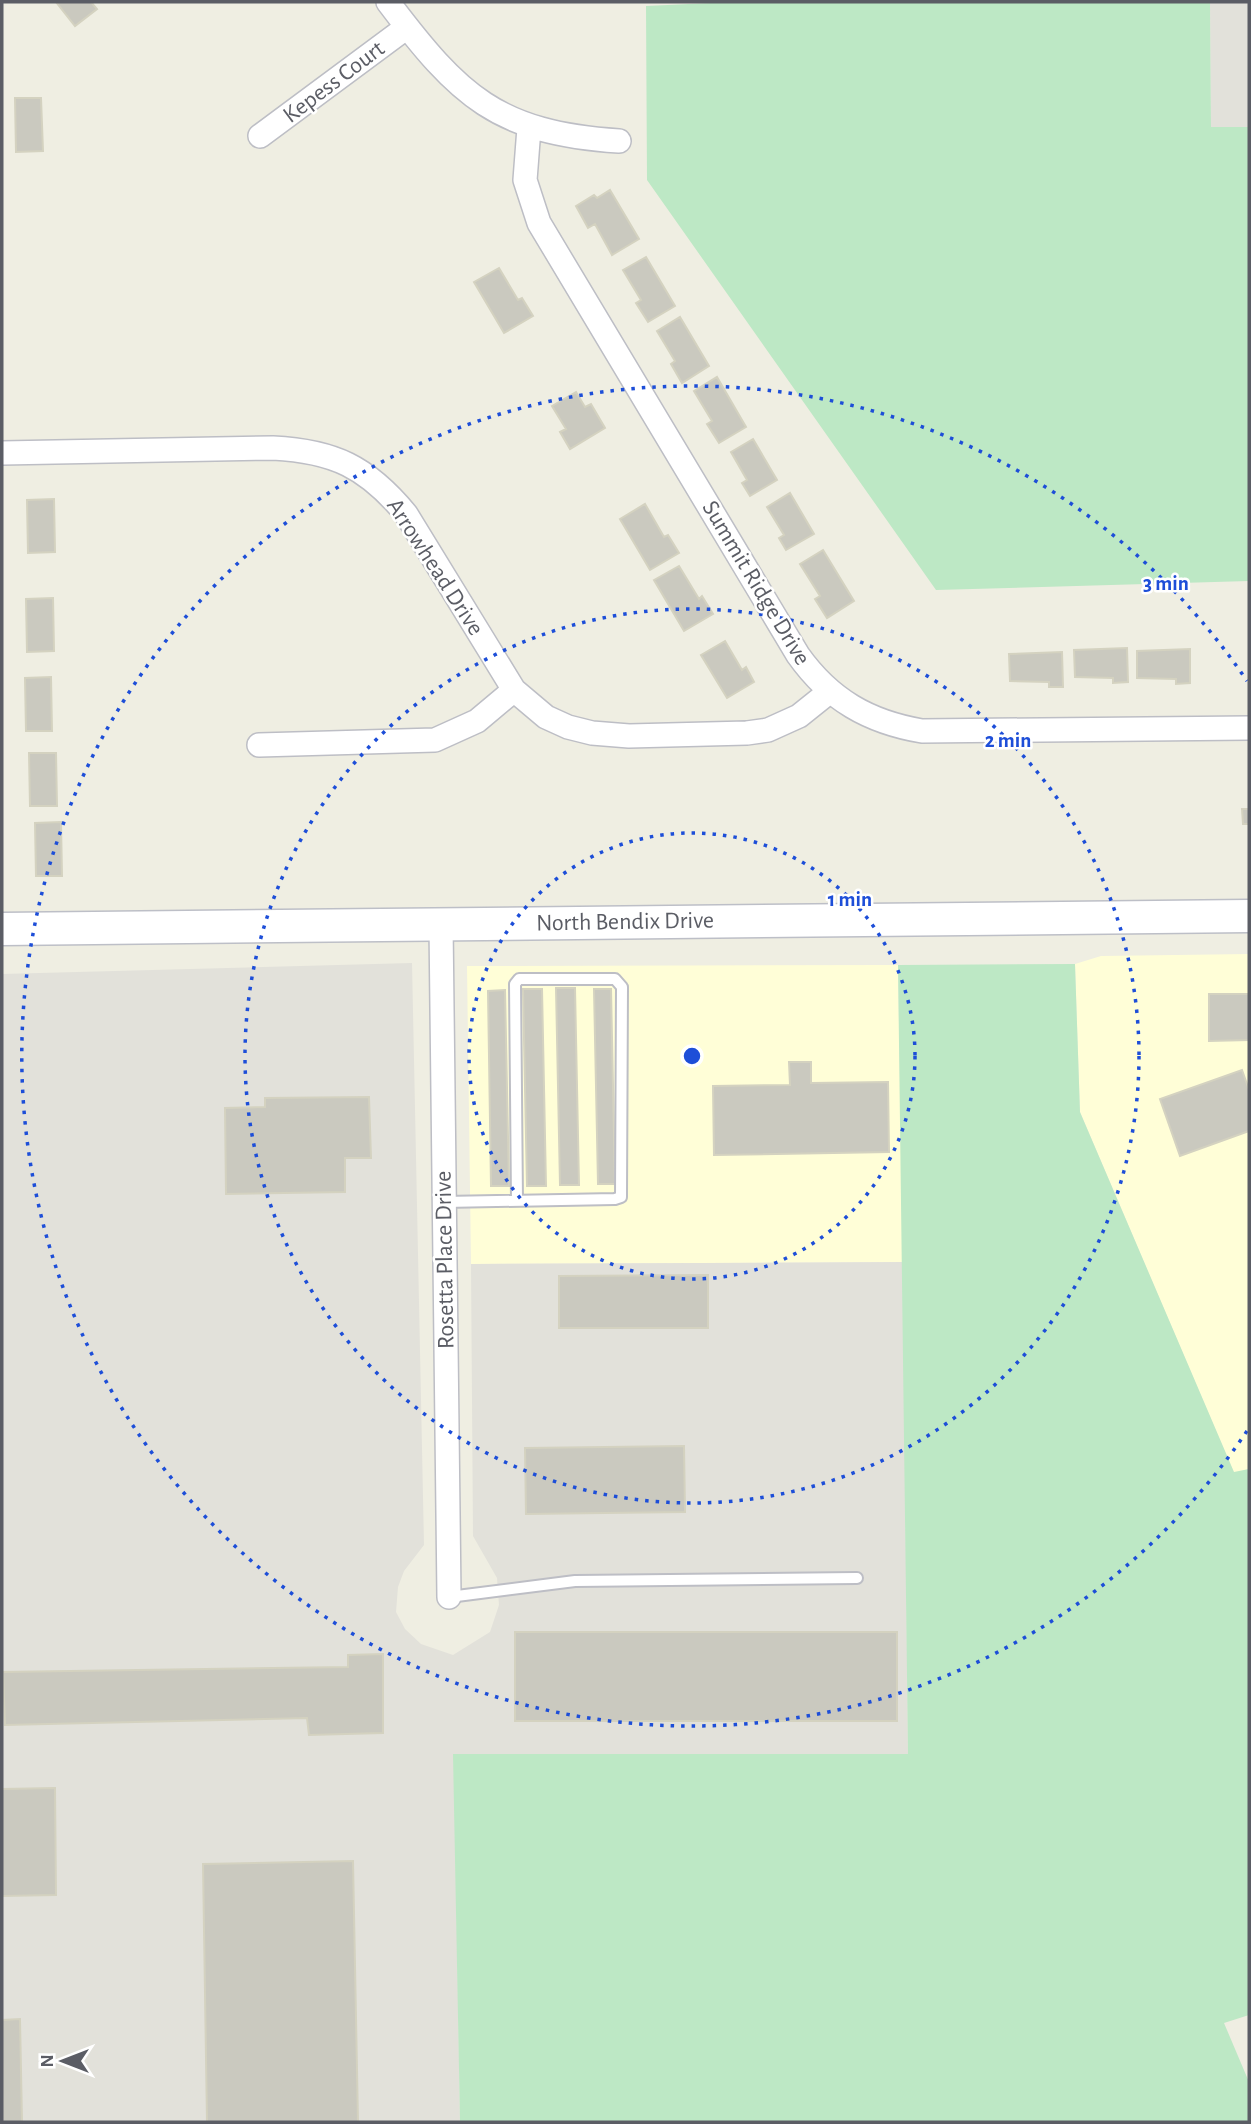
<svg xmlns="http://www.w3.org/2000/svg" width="1251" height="2124" font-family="'Alegreya Sans',sans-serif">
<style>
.commercial{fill:#fffed7}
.industrial{fill:#e2e1da}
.green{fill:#bde8c5}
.building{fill:#cac9bf;stroke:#d4d2c0;stroke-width:2}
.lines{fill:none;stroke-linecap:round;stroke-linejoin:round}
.lane-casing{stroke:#bdbec5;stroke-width:14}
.street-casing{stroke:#bdbec5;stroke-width:26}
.secondary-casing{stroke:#bdbfc7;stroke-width:35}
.lane{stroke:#fff;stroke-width:10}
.street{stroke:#fff;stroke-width:23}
.secondary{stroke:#fff;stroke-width:32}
.ring{fill:none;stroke:#1d4ed8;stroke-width:3.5;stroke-dasharray:3.5 7}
.labels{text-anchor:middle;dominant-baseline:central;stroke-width:5;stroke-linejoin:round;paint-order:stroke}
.street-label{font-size:24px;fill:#5b5d65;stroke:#fff}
.centre{fill:#1d4ed8;stroke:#fff;stroke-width:3.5}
.ring-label{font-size:21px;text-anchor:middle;font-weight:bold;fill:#1d4ed8;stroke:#fff;stroke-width:5;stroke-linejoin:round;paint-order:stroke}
</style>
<rect width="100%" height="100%" fill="#efeee2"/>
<path class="commercial" d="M1249,954V1469L1234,1473L1080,1112L1075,964L1101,956Z
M898,965L903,1262L471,1264L467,966Z"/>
<path class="industrial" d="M1210,2H1249V127H1211Z
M412,963L424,1545L404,1571L398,1587L396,1612L405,1629L421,1644L453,1655L490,1632L499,1605L497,1578L473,1536L471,1264L903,1262L908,1754H454L460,2122H2V974Z"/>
<path class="green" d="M732,2H1210L1211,127H1249V581L936,590L647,180L646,6Z
M1075,964L1080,1112L1234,1472L1249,1469V2015L1224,2023L1249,2082V2122H460L453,1754H908L898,965Z"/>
<path class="building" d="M56,2H91L97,9L75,26Z
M15,98H41L43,151L16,152Z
M610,190L639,239L612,255L595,224L588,228L576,206L594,195L597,198Z
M646,257L675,306L648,322L636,303L641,300L623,270Z
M499,268L518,300L522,298L533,316L504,333L474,282Z
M680,317L709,366L682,383L671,364L675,361L657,331Z
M717,377L746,427L719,443L707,424L712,421L694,391Z
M576,392L585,407L591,404L605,428L570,449L560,432L566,429L552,406Z
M753,439L777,480L750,496L742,483L747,480L731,452Z
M790,493L814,534L786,550L779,538L784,535L767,507Z
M54,499L55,552L28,553L27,500Z
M645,504L664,537L668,535L679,553L650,570L620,519Z
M823,550L854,601L827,618L815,599L820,596L800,564Z
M679,566L699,599L702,596L713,614L684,631L654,580Z
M53,598L54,651L27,652L26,599Z
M725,641L742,670L746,667L754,682L727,698L701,655Z
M1127,648L1128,682L1113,683V678L1075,677L1074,650Z
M1190,649V683L1176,684V679L1137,678V651Z
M1062,652L1063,687H1049V682L1010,681L1009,654Z
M51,677L52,731H26L25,678Z
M29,753H56L57,806H30Z
M1242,809H1249V824H1243Z
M61,822L62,876H36L35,823Z
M556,988H575L579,1185H560Z
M523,989H542L546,1186H527Z
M594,989H611L615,1184H598Z
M505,990L509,1186H491L488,991Z
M1209,994H1249V1040L1209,1041Z
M789,1062H811V1083L888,1082L889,1152L714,1155L713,1086L790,1085Z
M1242,1070L1249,1090V1131L1180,1156L1160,1099Z
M369,1097L371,1158H345V1192L226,1194L225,1108L265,1107V1098Z
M708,1275V1328H559V1276Z
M684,1446L685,1512L526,1514L525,1448Z
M515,1632H897V1721H515Z
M383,1654V1733L309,1735L307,1718L5,1725L3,1672L348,1667V1655Z
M55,1788L56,1895L2,1896V1789Z
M353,1861L358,2122H207L203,1864Z
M20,2019L22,2122H2V2020Z"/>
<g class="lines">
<g class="lane-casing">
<path id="lane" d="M444,1202L615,1199L621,1197L622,987L615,979H519L515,984L517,1201
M449,1597L575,1581L857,1578"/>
</g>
<g class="street-casing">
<path id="street" d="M388,2C459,96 497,133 619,141
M529,128L525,180L539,223L798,655C830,700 869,722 922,731L1249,728
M260,136L407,27
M2,453L273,448C334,451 367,467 406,514L514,690L546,717L568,727L592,733L629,736L747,733L768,730L799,716L829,692
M259,745L435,740L477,721L514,690
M441,924L449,1597"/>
</g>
<g class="secondary-casing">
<path id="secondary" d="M2,929L1249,916"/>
</g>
<use href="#lane" class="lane"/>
<use href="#street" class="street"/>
<use href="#secondary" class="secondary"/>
</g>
<g class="ring">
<circle cx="692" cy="1056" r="223"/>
<circle cx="692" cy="1056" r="447"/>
<path d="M1247 1431A670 670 0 1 1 1247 681"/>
</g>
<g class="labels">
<g class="street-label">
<text transform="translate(334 82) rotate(-37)">Kepess Court</text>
<text transform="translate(435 567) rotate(57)">Arrowhead Drive</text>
<text transform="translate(756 583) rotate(59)">Summit Ridge Drive</text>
<text transform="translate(625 922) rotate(-1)">North Bendix Drive</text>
<text transform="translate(445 1260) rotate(-91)">Rosetta Place Drive</text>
</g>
</g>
<circle cx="692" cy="1056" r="10" class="centre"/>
<g class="ring-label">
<text x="1166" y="590">3 min</text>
<text x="1008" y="747">2 min</text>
<text x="850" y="906">1 min</text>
</g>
<rect width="1251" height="2124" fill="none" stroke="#5b5d65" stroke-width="7"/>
<g transform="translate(63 2061) rotate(270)" stroke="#ffffff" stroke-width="5" paint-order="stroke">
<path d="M0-5L12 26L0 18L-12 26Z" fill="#5b5d65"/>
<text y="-10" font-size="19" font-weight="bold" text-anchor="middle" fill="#5b5d65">N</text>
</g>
</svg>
